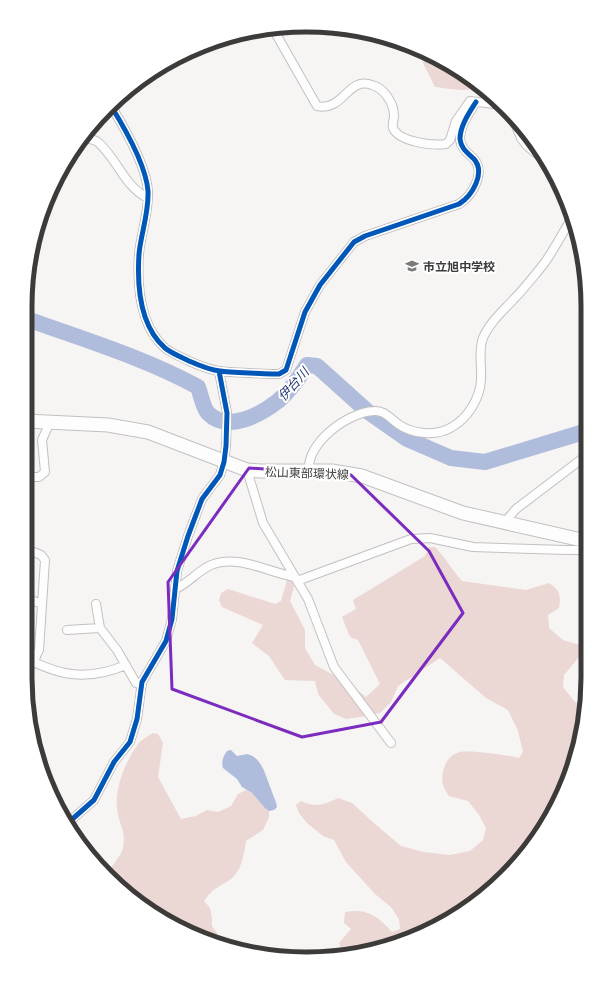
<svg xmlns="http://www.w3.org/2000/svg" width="613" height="984" font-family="Mulish,'Noto Sans JP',sans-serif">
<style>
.green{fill:#ebd7d4}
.water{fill:#afbcdb}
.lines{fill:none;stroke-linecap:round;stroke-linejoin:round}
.river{stroke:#afbcdb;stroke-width:16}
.minor-casing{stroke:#c2c0c0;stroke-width:10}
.primary-casing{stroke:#c2c0c0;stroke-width:15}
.minor{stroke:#fefdfd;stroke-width:8}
.primary{stroke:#fefdfd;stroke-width:13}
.cycleway-casing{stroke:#fff;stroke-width:8}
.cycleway{stroke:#0057b8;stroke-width:5}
.marked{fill:none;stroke:#7b2cbf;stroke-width:3;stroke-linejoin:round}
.labels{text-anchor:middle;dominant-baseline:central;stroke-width:4;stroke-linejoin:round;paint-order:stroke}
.poi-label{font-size:12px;font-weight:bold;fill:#3c3b3a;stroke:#fff;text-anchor:start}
.street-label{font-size:12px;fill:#3c3b3a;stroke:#fff}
.water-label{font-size:13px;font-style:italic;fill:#263a72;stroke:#fff}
.rim{fill:none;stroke:#3c3b3a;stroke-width:5}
</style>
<rect width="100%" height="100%" fill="#f7f4f4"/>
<path class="green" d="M426,52L431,54L480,85C470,94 447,88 435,87L423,63Z
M429,547H435C445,557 452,570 462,581L526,590L549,583C560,590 561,596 559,608L548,615L549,628L563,640L583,646L585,650L564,675L563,687L574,701L586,708V714L567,785L530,849L478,901L397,944L343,953L339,943L351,929L344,923L345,912C367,908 378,916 392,932L400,929L399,919L391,907L375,894L346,862L334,840L323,836L307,823L299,813L296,805L301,801C315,808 324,805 338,798L352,803L375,824L401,846L424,852L450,855L470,851L483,840L486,828L479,815L468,801L449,796C447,793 444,789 443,785C440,773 446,755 460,752C472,750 506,755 519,758L523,752L518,731L508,710L486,698L440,658L398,686L391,702L380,713L360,717L346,719L334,714L318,694L315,681L285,680L269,656L252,643L263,625L222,607L219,600L221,593L228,589L275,604L281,601L287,580H292L294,587L290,601L305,630V648L315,665L345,681L366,697L380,684L358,640L350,637L342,617L356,609L353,600L425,556Z
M153,733L158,734L163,743L158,777L181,819L196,816L207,810L218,812L231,806L238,794L246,790L252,793L269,811V817L263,830L246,841C244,854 242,870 231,879C218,888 214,887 204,901L210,908L212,917V926L217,933V944L135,901L109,874C111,864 121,857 123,848C126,832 121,828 118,815C113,791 124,764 138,744C141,740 148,736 153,733Z"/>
<path class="water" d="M231,750L237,756L247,754C262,757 266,777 271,789C273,796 276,800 277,807L274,810L269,811L265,808L252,793L242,787L237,779L223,768C221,761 223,757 227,751Z"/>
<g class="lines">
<path class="river" d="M27,319C85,340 145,358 198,387C201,395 203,408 208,413C227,433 260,415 278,401C290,391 299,378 307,365L317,366L367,411L407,439L451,458L485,462L587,431"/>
<g class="minor-casing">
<path id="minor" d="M272,27L317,106C344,112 347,76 372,85C384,88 394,103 394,116C394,120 392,123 393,128C399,142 433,146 446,144L450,140L456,121L470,101L502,105
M111,106C124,127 146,166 148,191C149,213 141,233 139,254C137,285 140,326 165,348C171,353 181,357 189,361C198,365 209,370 220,371C237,373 255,373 272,374H279L286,370L305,312L320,285L354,242L365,236L459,204C472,196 486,173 474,159C468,153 461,149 460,139C460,126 469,113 476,102
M512,116L521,138L527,146L549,164
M82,137C88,140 94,138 99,143C119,162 123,184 147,198
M247,470L263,523L308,599L334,667L391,743
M309,471C306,443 348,412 374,411C384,410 390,418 398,424C412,434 436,437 452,427C468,418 480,398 481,380C482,366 478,351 483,338C489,323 503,311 513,300C524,289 533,277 543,265C554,250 563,232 573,216
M26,477H39L45,472L42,440L50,422
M505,522L516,509L587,455
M297,581L411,539L430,538L473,547L566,550H578L586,553
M175,589C188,584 197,571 211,565C238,554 267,572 295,577
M25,598L42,604
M96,604L100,628
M67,630L100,628L117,650L136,683L142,685
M25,654L36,657
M33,662C43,666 54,671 65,673C85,677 107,673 126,665
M25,675L39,650L45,560L41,555L26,549
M69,822L94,800L114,762L130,742L137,719L142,682L166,641L172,619L177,571L188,536L202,499L220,475L224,462L226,446L227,413L219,371"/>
</g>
<g class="primary-casing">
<path id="primary" d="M26,421L108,425L148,432L247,470L261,471H332L362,476L463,513L586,541"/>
</g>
<use href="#minor" class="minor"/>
<use href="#primary" class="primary"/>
<g class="cycleway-casing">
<path id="cycleway" d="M111,106C124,127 146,166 148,191C149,213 141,233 139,254C137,285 140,326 165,348C171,353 181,357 189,361C198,365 209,370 220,371C237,373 255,373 272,374H279L286,370L305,312L320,285L354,242L365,236L459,204C472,196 486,173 474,159C468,153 461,149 460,139C460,126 469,113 476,102
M69,822L94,800L114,762L130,742L137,719L142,682L166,641L172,619L177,571L188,536L202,499L220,475L224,462L226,446L227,413L219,371"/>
</g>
<use href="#cycleway" class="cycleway"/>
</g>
<path class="marked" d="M249,468L351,475L429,551L463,613L381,722L302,737L172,689L168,582Z"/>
<defs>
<g id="school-bare" transform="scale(1.08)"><path d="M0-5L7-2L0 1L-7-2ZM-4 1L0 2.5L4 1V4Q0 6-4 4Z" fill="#7d7c7b" stroke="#fff" stroke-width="2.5" paint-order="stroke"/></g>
</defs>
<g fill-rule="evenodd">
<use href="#school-bare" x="412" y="266"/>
</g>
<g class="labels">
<g class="poi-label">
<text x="423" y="266">市立旭中学校</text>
</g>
<g class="street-label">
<text transform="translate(307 473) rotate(2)">松山東部環状線</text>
</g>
<g class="water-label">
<text transform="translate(293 384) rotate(-48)">伊台川</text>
</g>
</g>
<path d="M0 0H613V984H0ZM306 32H307A274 274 0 0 1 581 306V678A274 274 0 0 1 307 952H306A274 274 0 0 1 32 678V306A274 274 0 0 1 306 32Z" fill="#fff" fill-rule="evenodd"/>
<path class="rim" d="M306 32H307A274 274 0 0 1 581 306V678A274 274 0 0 1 307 952H306A274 274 0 0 1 32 678V306A274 274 0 0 1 306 32Z"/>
</svg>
